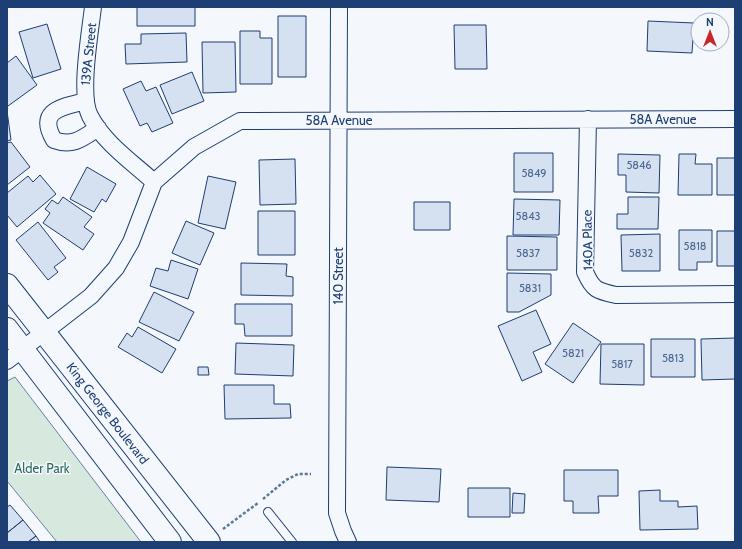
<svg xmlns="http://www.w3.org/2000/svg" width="742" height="549" font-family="Cabin,sans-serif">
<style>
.green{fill:#d7e8df;stroke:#687fa3}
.building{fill:#d5e0f0;stroke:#1d3f73}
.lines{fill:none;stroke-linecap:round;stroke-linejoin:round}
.lane-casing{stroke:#1d3f73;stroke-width:10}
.street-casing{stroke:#1d3f73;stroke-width:18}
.primary-casing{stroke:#1d3f73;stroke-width:24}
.path{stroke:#5e769c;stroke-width:2.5;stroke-dasharray:3 2;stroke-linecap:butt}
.lane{stroke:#f4f7fb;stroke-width:8}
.street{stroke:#f4f7fb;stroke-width:16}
.primary{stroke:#f4f7fb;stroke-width:22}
.labels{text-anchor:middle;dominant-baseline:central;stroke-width:3;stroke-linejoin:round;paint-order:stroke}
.number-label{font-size:11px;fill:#4b6792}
.street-label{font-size:13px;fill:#1d3f73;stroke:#f4f7fb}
.park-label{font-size:13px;fill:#2c6c60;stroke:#f4f7fb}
</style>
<rect width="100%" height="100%" fill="#f4f7fb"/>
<path class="green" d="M15,377L141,542H57L7,481V381Z"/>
<path class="building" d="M137,7H195V26H137Z
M278,16H306V77H278Z
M648,21L694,23L692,53L647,51Z
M47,24L61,69L33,78L19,32Z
M454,25H486L487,69H455Z
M240,31H260V38H272V84H240Z
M186,33L187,62L126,64L125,44H141V34Z
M202,42H235L236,92L203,93Z
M16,56L37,85L8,106L7,104V63Z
M192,72L204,101L172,114L160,85Z
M141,81L146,91L156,87L173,123L152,132L147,123L140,126L123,89Z
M7,111L11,140L7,141Z
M11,142L30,167L7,185V143Z
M514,153H553V192H514Z
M618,154L660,155L659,193L626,192V175H618Z
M679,154H696L695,164H712V195H678Z
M717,158H735V195H717Z
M295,159L296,204L260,205L259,160Z
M87,167L116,184L106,202L102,199L94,212L70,199Z
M40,175L56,194L17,227L7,215V193L28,176L33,182Z
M208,176L236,182L225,229L198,223Z
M63,197L92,217L84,227L94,234L83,250L43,223L50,213L45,209L52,200L58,204Z
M628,197H659L658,229H617V214H628Z
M514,199L560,200L559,235H513Z
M414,202H450V230H414Z
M258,211H295V255H258Z
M186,221L214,233L200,265L172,253Z
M38,222L66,258L54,267L58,272L48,280L16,240Z
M679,230H712V262H697V270H679Z
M717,231H735V266H717Z
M660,234V271H622L621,235Z
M507,236L557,237V270H507Z
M171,260L198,269L188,299L150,286L156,268L168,271Z
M241,263L287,264L286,276L293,277V296L241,295Z
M507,273L551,274V295L519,312H507Z
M154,292L194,312L179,341L139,322Z
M235,304H292V336H245L244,324H235Z
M536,310L551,344L533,352L542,372L522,381L498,326Z
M573,323L601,342L573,383L545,364Z
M138,327L176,349L162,373L118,347L127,333L132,337Z
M735,338V379L702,380L701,339Z
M651,339H695V377H651Z
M236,343L294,345L293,376L235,374Z
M601,344H644V385L600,384Z
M198,367H208L209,375H198Z
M224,385H274V404H290L291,418L225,419Z
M387,467L441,469L439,502L386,500Z
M564,470H618V496H598L599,513H573V501H564Z
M468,488H510V517H468Z
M660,490V501H678V507L697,506L698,529L640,530L639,491Z
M513,493L525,494L524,513H512Z
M10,505L23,520L7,533V507Z
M23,520L36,536L28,542H7V533Z
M36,536L40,542H28Z"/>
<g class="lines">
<g class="lane-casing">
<path id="lane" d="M268,512L292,542"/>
</g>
<g class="street-casing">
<path id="street" d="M93,7C90,33 79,95 90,116C104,143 132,162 154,182
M339,7L337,513L343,531L348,542
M86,101C64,107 36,109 54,140C73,147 83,138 98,128
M588,119L585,272C593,290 597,291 616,295L735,294
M7,361L91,296L116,268L131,242L154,182L194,147L240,121L735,119"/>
</g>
<g class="primary-casing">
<path id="primary" d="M7,285L209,542
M7,329L170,542"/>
</g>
<path class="path" d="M263,499L286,480L298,474H311
M223,529L258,503"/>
<use href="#lane" class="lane"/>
<use href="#street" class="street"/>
<use href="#primary" class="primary"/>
</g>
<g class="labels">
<g class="number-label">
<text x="639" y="165">5846</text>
<text x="534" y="173">5849</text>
<text x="528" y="216">5843</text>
<text x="695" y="246">5818</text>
<text x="528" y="253">5837</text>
<text x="641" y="253">5832</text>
<text x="530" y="288">5831</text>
<text x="573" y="353">5821</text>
<text x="673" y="358">5813</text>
<text x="622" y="364">5817</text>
</g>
<g class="street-label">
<text transform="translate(88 54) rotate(-84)">139A Street</text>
<text x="663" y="119">58A Avenue</text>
<text x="339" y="120">58A Avenue</text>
<text transform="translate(587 240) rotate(-91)">140A Place</text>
<text transform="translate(338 276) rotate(-90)">140 Street</text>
<text transform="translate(108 413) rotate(52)">King George Boulevard</text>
</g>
<g class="park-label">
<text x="42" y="468">Alder Park</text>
</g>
</g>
<rect width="742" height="549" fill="none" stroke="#1d3f73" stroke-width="16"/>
<g transform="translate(710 32)"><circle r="19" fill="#f4f7fb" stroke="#9eadc5"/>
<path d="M0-3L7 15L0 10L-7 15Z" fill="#c62828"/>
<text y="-6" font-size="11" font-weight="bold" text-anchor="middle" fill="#1d3f73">N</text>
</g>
</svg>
